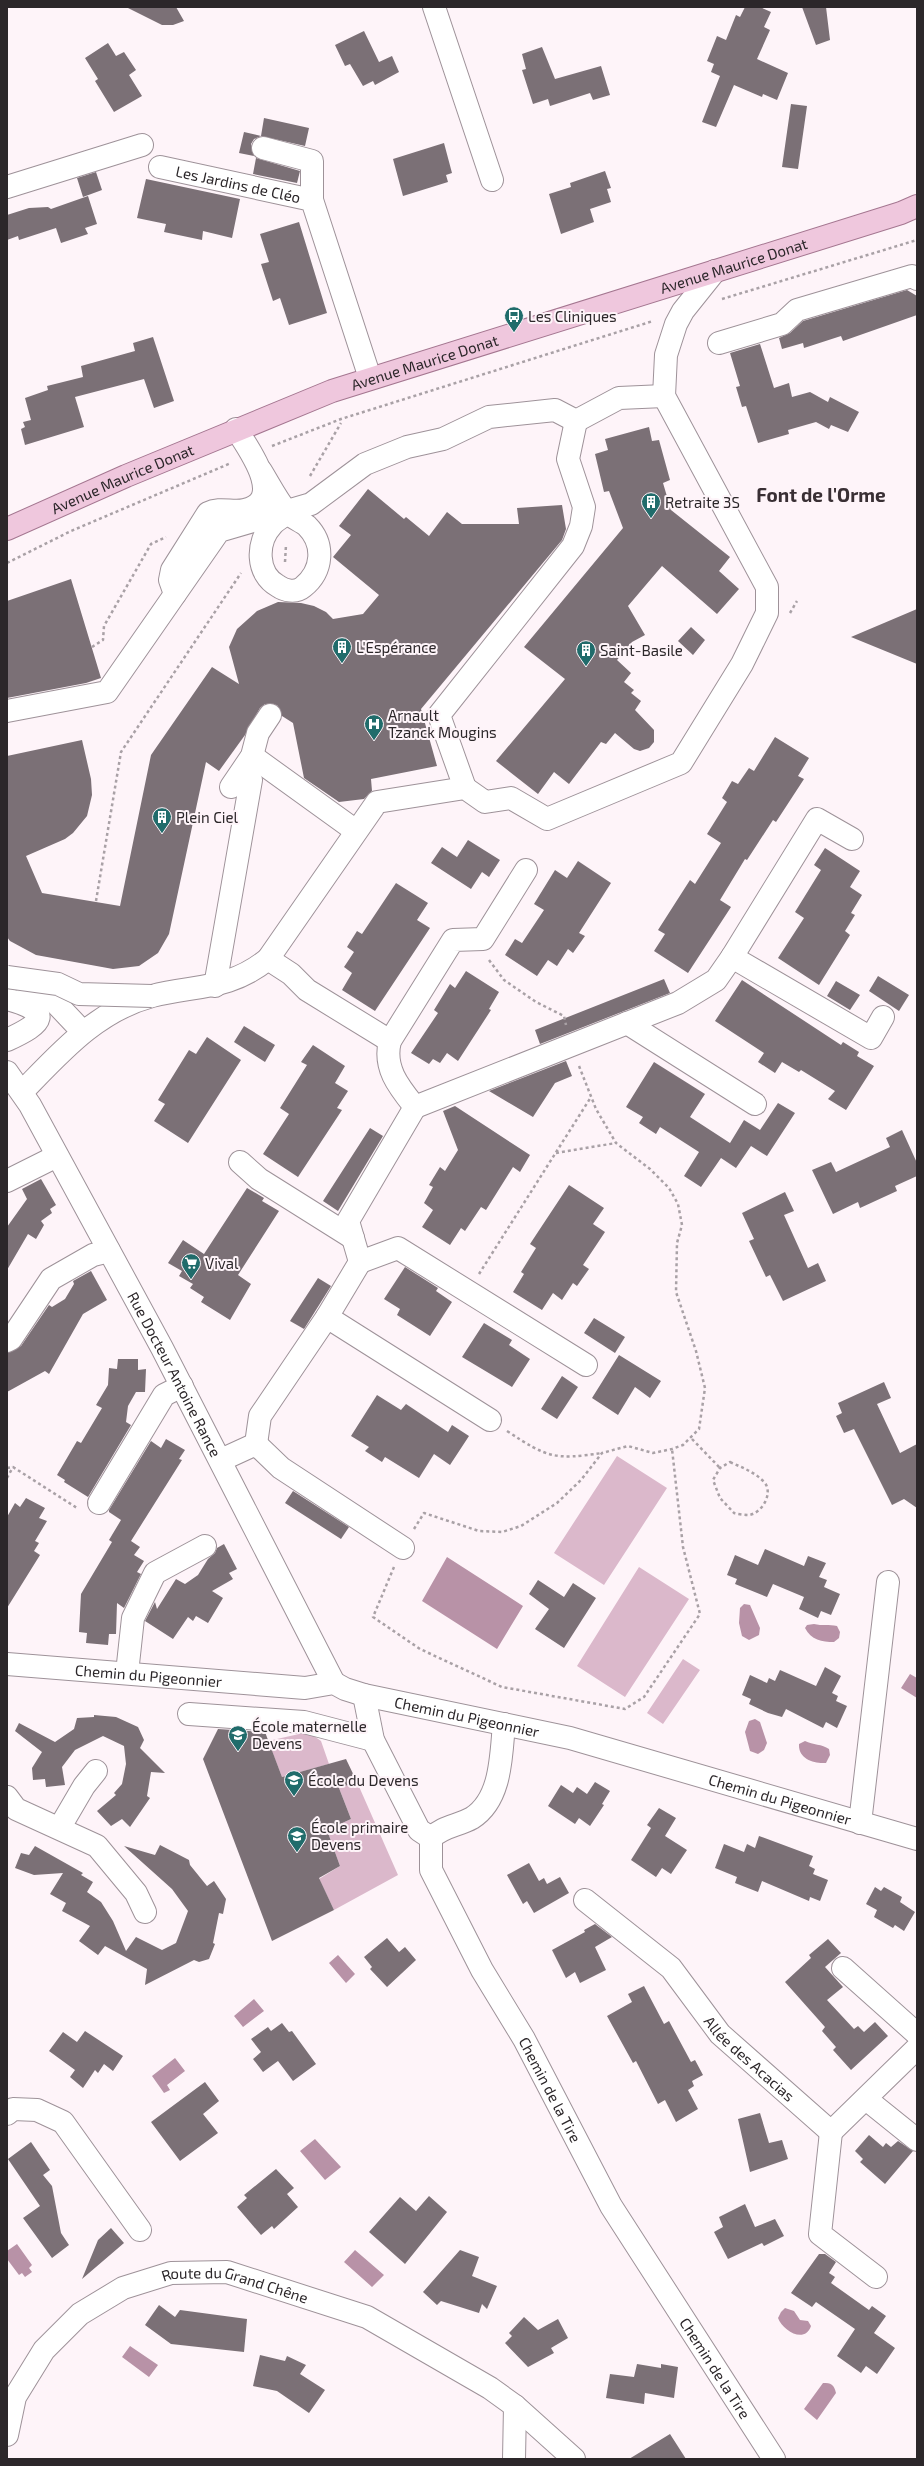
<svg xmlns="http://www.w3.org/2000/svg" width="924" height="2466" font-family="'Exo 2',sans-serif">
<style>
.green{fill:#dbb8cb}
.water{fill:#b892a7}
.building{fill:#7b7076}
.lines{fill:none;stroke-linecap:round;stroke-linejoin:round}
.minor-casing{stroke:#9e9299;stroke-width:24}
.major-casing{stroke:#a47690;stroke-width:24}
.path{stroke:#a9a1a6;stroke-width:2.5;stroke-dasharray:3 3;stroke-linecap:butt}
.minor{stroke:#fff;stroke-width:22}
.major{stroke:#efc7dd;stroke-width:22}
.minor-bridge-casing{stroke:#9e9299;stroke-width:24;stroke-linecap:butt}
.minor-bridge{stroke:#fff;stroke-width:22}
.labels{text-anchor:middle;dominant-baseline:central;stroke-width:4;stroke-linejoin:round;paint-order:stroke}
.street-label{font-size:15px;fill:#2c272a;stroke:#fef4f9}
.poi-label{font-size:15px;fill:#2c272a;stroke:#fef4f9;text-anchor:start}
.district-label{font-size:19px;font-weight:bold;fill:#392f34;stroke:#fef4f9}
</style>
<rect width="100%" height="100%" fill="#fef4f9"/>
<path class="green" d="M617,1456L667,1488L604,1585L554,1553Z
M639,1567L689,1599L625,1697L577,1666Z
M683,1659L700,1670L663,1724L647,1713Z
M308,1732L321,1741L329,1764L282,1777L268,1741Z
M357,1782L398,1875L334,1910L319,1879L340,1866L327,1830L351,1819L339,1788Z"/>
<path class="water" d="M447,1557L523,1606L497,1649L422,1601Z
M744,1604L750,1605L760,1628L759,1635L749,1640L742,1636L739,1623L740,1608Z
M814,1624C822,1626 829,1624 837,1626L840,1632L839,1638L834,1642C822,1642 811,1640 805,1628L807,1625Z
M910,1674L917,1678V1698L901,1688Z
M755,1719L760,1722L767,1743L764,1750L758,1754L750,1751L745,1732L749,1721Z
M805,1741C813,1745 822,1744 829,1749L830,1755L826,1763C814,1764 798,1759 799,1744Z
M338,1955L355,1974L346,1983L329,1963Z
M254,1999L264,2011L243,2027L234,2016Z
M175,2058L185,2071L167,2085L170,2090L164,2093L152,2076Z
M315,2139L341,2167L325,2180L300,2151Z
M17,2244L32,2265L29,2268L32,2272L25,2277L22,2273L19,2275L7,2259V2251Z
M355,2250L384,2275L372,2287L344,2262Z
M785,2308L794,2311L800,2320L808,2321L811,2326C805,2344 783,2331 778,2318L781,2312Z
M130,2346L158,2365L149,2377L122,2357Z
M823,2383C831,2383 834,2384 836,2393L817,2420L804,2409Z"/>
<path class="building" d="M126,7H176L184,21L173,25H162Z
M745,7H760L771,12L764,27L770,30L757,59L788,73L777,100L763,94L762,97L734,85L716,127L702,122L720,76L711,72L714,64L707,61L717,36L726,40L736,15L740,17Z
M802,7H826L830,40L816,45Z
M364,31L379,62L392,56L399,72L375,85L373,81L363,86L350,64L345,66L335,45Z
M108,43L116,56L124,52L136,70L129,75L142,96L114,112L95,81L98,79L85,58Z
M542,47L555,79L601,66L610,95L593,100L590,93L550,106L548,99L533,104L522,70L526,69L522,54Z
M791,104L807,106L798,169L782,167Z
M264,118L309,128L305,146L261,136Z
M244,132L261,136L254,139L251,144L254,156L239,153Z
M444,143L452,173L446,175L448,182L403,196L393,159Z
M256,158L300,171L297,183L253,174Z
M605,171L611,188L607,189L611,202L590,209L594,222L561,234L549,194L571,187L570,183Z
M96,172L102,190L83,197L77,178Z
M146,179L240,199L232,238L203,231L202,240L164,232L166,224L137,218Z
M88,196L97,224L85,228L88,234L61,243L56,228L19,240L18,236L7,240V215L29,208L48,207L51,209Z
M299,222L327,313L289,325L280,298L273,301L261,264L269,262L260,234Z
M907,290L917,296V315L843,341L841,336L804,348L803,343L782,349L779,338L790,333L803,321Z
M153,337L174,401L154,408L144,379L75,397L84,427L25,445L21,429L25,427L23,422L31,420L25,398L48,390L47,386L83,377L81,366L135,351L133,343Z
M760,344L774,388L789,383L792,397L810,392L828,402L830,397L859,412L848,432L831,425L829,429L816,422L788,430L789,434L758,443L746,406L742,407L736,387L740,386L730,353Z
M649,427L652,441L659,440L670,480L663,483L671,510L730,557L719,571L739,589L717,614L662,566L628,606L645,635L632,642L617,660L631,673L624,682L634,690L631,693L641,701L635,710L654,730V742L649,748L640,751L634,749L615,733L606,744L601,742L569,784L554,772L538,794L496,761L565,679L524,647L623,528L609,491L604,492L595,454L608,450L605,439Z
M368,489L404,519L406,517L429,536L447,512L462,524H519L517,508L562,505L566,529L562,540L421,709L437,766L371,779L372,791L364,799L339,802L304,778L293,723L282,716L277,705L265,704L260,708L245,735L219,771L206,762L169,934L158,953L139,966L113,969L36,955L10,941L7,937V756L82,740L91,779L92,795L87,816L73,833L65,839L26,856L42,893L120,906L151,755L212,667L239,684L229,647L237,629L257,611L278,602L301,603L314,606L326,612L333,619L363,614L379,595L333,557L351,535L339,526Z
M71,579L101,678L86,683L7,698V601Z
M917,609V664L851,637Z
M691,627L705,640L693,655L678,641Z
M775,737L809,758L798,776L804,779L776,822L773,820L747,860L745,859L720,900L731,907L688,973L654,951L665,934L658,930L690,880L695,884L721,843L707,834L727,802L722,798L732,781L738,784L749,768L754,771Z
M468,840L500,860L489,877L482,872L471,889L431,863L442,847L457,857Z
M825,848L860,871L850,887L862,895L851,913L855,915L845,931L850,935L819,985L778,958L804,918L795,912L821,870L814,865Z
M578,861L611,883L579,933L585,936L573,953L568,949L557,966L548,960L537,976L505,955L515,939L522,943L544,910L534,904L555,870L567,878Z
M396,883L428,903L417,920L430,928L375,1011L342,990L352,973L344,967L354,952L347,947L357,931L362,934Z
M466,971L499,992L489,1009L491,1010L458,1061L447,1053L440,1063L433,1059L429,1064L411,1053L438,1013L434,1010L450,984L455,988Z
M878,976L909,995L899,1011L869,991Z
M664,979L670,993L540,1044L535,1030Z
M742,980L841,1045L843,1042L859,1052L857,1056L874,1066L846,1110L828,1099L835,1091L801,1070L799,1072L782,1062L775,1073L758,1062L764,1053L715,1021Z
M836,981L860,995L850,1010L827,996Z
M244,1026L275,1045L265,1062L234,1042Z
M207,1037L241,1060L188,1143L154,1121L165,1104L158,1100L189,1050L196,1054Z
M313,1045L345,1066L335,1083L348,1091L337,1108L342,1110L298,1177L263,1154L289,1114L280,1108L307,1065L301,1062Z
M566,1061L572,1076L555,1083L533,1117L489,1091Z
M654,1062L705,1094L690,1117L730,1143L744,1120L760,1130L778,1103L795,1113L767,1156L751,1146L736,1168L721,1158L701,1187L684,1176L699,1152L660,1127L656,1134L639,1123L643,1117L626,1107Z
M455,1106L530,1155L520,1172L513,1167L486,1210L481,1207L465,1231L461,1228L450,1245L422,1227L433,1210L424,1203L433,1187L429,1185L440,1167L445,1171L458,1150L443,1111Z
M370,1128L383,1136L338,1211L323,1201Z
M902,1130L917,1163V1176L895,1186L897,1191L860,1208L858,1202L833,1214L812,1170L831,1162L836,1172L890,1147L886,1138Z
M41,1179L56,1205L50,1209L52,1213L41,1221L44,1225L36,1239L28,1234L7,1270V1227L27,1199L22,1189Z
M569,1185L604,1208L593,1224L605,1232L583,1265L589,1269L577,1286L573,1283L562,1300L553,1293L542,1310L513,1292L524,1274L521,1272L536,1248L530,1244Z
M247,1188L264,1198L262,1201L279,1211L238,1275L251,1284L230,1320L201,1302L204,1297L190,1288L193,1284L179,1276L182,1271L168,1263L183,1240L204,1254Z
M785,1192L794,1211L784,1215L808,1268L818,1263L826,1281L783,1301L770,1275L766,1277L749,1241L754,1239L742,1213Z
M405,1267L438,1288L436,1291L452,1302L430,1336L397,1315L400,1309L384,1299Z
M91,1271L107,1300L83,1314L49,1374L45,1371L7,1392V1353L21,1346L49,1305L52,1307L65,1299L74,1284L73,1281Z
M318,1278L331,1286L304,1329L290,1321Z
M594,1318L625,1337L615,1353L584,1333Z
M484,1323L512,1340L509,1345L530,1359L512,1387L462,1357Z
M619,1355L661,1381L650,1398L635,1387L618,1415L592,1398Z
M118,1359H138V1370L146,1369L145,1392H136L128,1406L126,1422L131,1425L88,1497L64,1482L65,1480L57,1475L77,1441L81,1443L102,1408L96,1405L108,1385L109,1368L117,1369Z
M562,1376L578,1387L557,1419L541,1409Z
M884,1382L891,1398L877,1404L900,1453L917,1444V1508L904,1499L892,1505L854,1429L844,1433L836,1416L842,1413L838,1403Z
M377,1395L401,1410L406,1404L448,1432L452,1425L469,1436L450,1465L434,1454L419,1478L385,1457L382,1462L365,1451L369,1447L351,1436Z
M166,1439L185,1450L179,1459L182,1460L131,1541L140,1547L134,1555L144,1561L137,1572L141,1574L124,1608L117,1603L116,1634H109L108,1645L86,1643L87,1633L79,1632L81,1594L112,1542L109,1540L121,1520L109,1512V1510L151,1441L161,1448Z
M293,1491L349,1527L341,1539L285,1503Z
M26,1498L45,1508L39,1518L47,1521L35,1541L39,1543L34,1551L40,1555L7,1608V1517L15,1503L20,1507Z
M224,1544L237,1569L229,1573L233,1579L212,1591L223,1598L208,1623L196,1616L193,1621L188,1617L173,1639L145,1621L155,1602L157,1609L176,1579L185,1584L198,1575L208,1559L215,1553L217,1548Z
M765,1549L804,1566L808,1556L826,1563L819,1577L827,1580L824,1587L840,1594L831,1615L821,1611L818,1618L799,1609L804,1597L773,1584L767,1597L735,1584L737,1579L727,1575L735,1555L758,1565Z
M538,1580L564,1597L573,1583L596,1598L564,1648L535,1629L549,1609L529,1594Z
M825,1667L841,1676L832,1693L838,1696L836,1701L847,1706L837,1728L826,1722L823,1728L786,1709L782,1717L768,1713L749,1704L751,1699L742,1695L750,1675L767,1683L769,1678L775,1681L780,1670L816,1686Z
M94,1715L116,1717L138,1727L144,1740L140,1748L165,1773L151,1772L147,1796L150,1798L130,1827L122,1819L111,1826L97,1811L116,1795L114,1793L122,1784L126,1764L124,1746L103,1736L75,1750L62,1767L65,1785L46,1787L45,1779L33,1780L32,1768L42,1752L15,1731L19,1723L55,1742L74,1729L77,1718L94,1717Z
M218,1729L265,1732L282,1777L346,1759L357,1782L339,1788L351,1819L327,1830L340,1866L319,1878L334,1910L272,1941L203,1759Z
M595,1782L610,1791L602,1804L604,1805L590,1826L579,1818L575,1824L548,1806L561,1785L573,1793L577,1787L587,1794Z
M659,1808L676,1818L665,1836L687,1850L671,1874L662,1868L656,1877L631,1860L651,1828L647,1825Z
M759,1836L813,1856L809,1866L815,1869L813,1874L828,1880L820,1901L810,1897L809,1901L762,1881L758,1892L735,1883L737,1877L715,1868L724,1844L744,1852L747,1844L755,1848Z
M160,1845L189,1860L190,1865L207,1886L214,1881L226,1899L223,1914L219,1913L213,1943L215,1944L209,1959L199,1962L194,1960L145,1985L147,1969L105,1946L98,1955L79,1941L90,1926L62,1911L66,1903L50,1894L63,1873L34,1875L15,1868L21,1853L29,1855L35,1846L83,1873L81,1875L93,1882L87,1892L101,1902L113,1921L126,1951L136,1937L162,1950L176,1943L188,1911L172,1889L124,1846L155,1855Z
M529,1863L539,1881L544,1878L547,1884L560,1877L569,1893L534,1913L527,1901L523,1904L507,1875Z
M875,1887L881,1891L884,1887L902,1897L900,1902L915,1912L904,1931L895,1925L893,1928L874,1917L877,1910L866,1904Z
M595,1924L612,1937L595,1947L606,1970L580,1983L575,1972L566,1978L552,1950L585,1932L584,1930Z
M387,1938L399,1952L405,1947L416,1960L387,1987L370,1969L372,1967L364,1957Z
M828,1939L841,1953L825,1967L843,1987L827,2000L854,2029L858,2026L864,2032L875,2022L888,2036L851,2070L833,2050L836,2047L822,2031L825,2027L785,1982L811,1958L809,1955Z
M644,1986L664,2024L669,2021L691,2062L695,2060L703,2075L692,2081L694,2086L688,2090L698,2109L676,2122L665,2100L658,2104L636,2061L633,2063L607,2016L632,2002L628,1994Z
M282,2023L289,2032L292,2031L316,2064L293,2081L278,2061L263,2072L253,2059L261,2052L251,2039L268,2027L271,2031Z
M85,2031L123,2056L113,2071L104,2064L98,2073L95,2070L83,2088L70,2077L75,2070L49,2051L63,2032L77,2042Z
M205,2082L219,2101L203,2114L218,2133L180,2161L151,2122Z
M760,2113L769,2143L782,2140L788,2159L750,2172L738,2119Z
M869,2135L883,2147L886,2143L891,2147L898,2141L913,2151L885,2184L860,2162L863,2159L855,2151Z
M31,2142L50,2170L43,2175L52,2186L61,2233L69,2245L52,2258L23,2218L40,2206L8,2159Z
M276,2169L294,2188L287,2194L298,2207L274,2229L272,2226L261,2235L237,2207L247,2198L244,2195Z
M429,2196L447,2212L405,2264L369,2232L400,2197L416,2211Z
M745,2204L755,2227L775,2219L784,2236L764,2246L762,2243L728,2259L714,2232L723,2227L719,2217Z
M111,2228L124,2243L82,2279L98,2240Z
M460,2250L479,2257L472,2276L497,2286L487,2309L482,2304L479,2313L441,2301L437,2305L423,2292Z
M819,2254H825L836,2262L829,2273L835,2277L831,2283L869,2310L872,2306L886,2316L874,2333L895,2348L877,2374L866,2366L861,2373L837,2356L855,2329L816,2302L812,2307L791,2293Z
M159,2305L175,2317L180,2310L247,2319L244,2352L171,2344L145,2325Z
M524,2317L538,2330L558,2319L568,2338L551,2348L554,2353L528,2367L505,2343L512,2336L509,2333Z
M260,2355L285,2361L287,2356L306,2365L300,2374L325,2390L309,2413L277,2391L253,2386Z
M637,2364L661,2368V2364L678,2367L674,2398L645,2393L644,2404L606,2398L610,2374L634,2377Z
M670,2434L686,2459H629Z"/>
<g class="lines">
<g class="minor-casing">
<g id="minor">
<path d="M434,7L492,180"/>
<path d="M263,148L312,161V200"/>
<path id="s1" d="M160,167L312,200L370,378"/>
<path d="M7,187L142,145"/>
<path d="M719,343L782,324L797,310L912,276L917,279"/>
<path d="M261,471C269,484 277,500 287,512C292,518 301,521 307,526C325,544 323,571 303,587C296,593 285,591 278,586C256,574 256,542 272,525C276,520 282,517 287,514"/>
<path d="M175,594L170,580L172,570L208,513C220,507 233,513 245,510C287,500 248,448 236,429"/>
<path d="M7,711L107,692L219,531L311,504L365,464L407,447L443,439L489,417L555,410L576,421L619,398L664,396"/>
<path d="M252,756L356,831"/>
<path d="M231,787L252,756L258,733L270,715"/>
<path d="M465,788L439,715L573,546L581,526L584,507L568,459L576,421"/>
<path d="M732,957L871,1038L883,1017"/>
<path d="M268,959L291,974L307,990L390,1041"/>
<path d="M19,979L48,995L82,1031"/>
<path d="M215,986L251,780"/>
<path d="M7,999C54,1012 44,1023 7,1040"/>
<path d="M627,1023L755,1104"/>
<path id="s2" d="M7,1072L30,1105L162,1348L334,1683"/>
<path d="M22,1092C60,1053 96,1011 152,996C196,985 230,990 268,959L377,802L465,788L485,802L511,798L547,819L681,763L742,664L767,613V587L664,396L666,355L676,324L683,311L715,271"/>
<path d="M415,1107L678,1003L716,980L732,957L817,819L852,839"/>
<path d="M240,1162L259,1179L353,1238"/>
<path d="M7,1181L57,1156"/>
<path d="M360,1262L398,1248L586,1365"/>
<path d="M327,1317L490,1420"/>
<path d="M7,1341L11,1339L51,1279L93,1255L109,1251"/>
<path d="M256,1444L260,1416L327,1317L360,1262L348,1221L415,1107C399,1087 383,1068 390,1041L453,940L483,939L526,870"/>
<path d="M221,1460L256,1444L281,1468L403,1548"/>
<path d="M99,1503L164,1395L182,1386"/>
<path id="s3" d="M7,1664L305,1688L334,1683L345,1689L364,1695L570,1738L917,1839"/>
<path d="M127,1673L133,1618L155,1573L205,1546"/>
<path d="M364,1695L373,1740L419,1830L431,1838"/>
<path d="M189,1714L304,1722L373,1740"/>
<path id="s4" d="M504,1724C501,1754 502,1799 472,1818C458,1826 443,1826 431,1838V1870L482,1970L524,2039L611,2206L774,2459"/>
<path d="M7,1797L16,1809L97,1846L136,1893L145,1912"/>
<path d="M860,1823L888,1582"/>
<path d="M60,1827L84,1786L96,1771"/>
<path id="s5" d="M585,1900L671,1968L720,2034L831,2132L917,2048"/>
<path d="M843,1968L917,2034"/>
<path d="M866,2099L917,2140"/>
<path d="M7,2114L13,2109L37,2110L63,2122L140,2230"/>
<path d="M831,2132L820,2234L876,2277"/>
<path id="s6" d="M7,2435L15,2397L44,2350L80,2314L123,2288L171,2273L227,2272L367,2317L490,2388L515,2406L574,2459"/>
<path d="M514,2459L515,2406"/>
</g>
</g>
<g class="major-casing">
<g id="major">
<path id="s7" d="M7,529L126,476L332,391L901,213L917,206"/>
</g>
</g>
<path class="path" d="M722,299L917,240
M272,446L341,419L653,321
M310,476L341,423
M285,562L286,545
M7,563L71,531L231,463
M790,613L797,601
M92,647L103,640L104,626L151,544L166,537
M96,901L121,752L241,573
M489,960L504,980L536,1002L564,1016L566,1025
M556,1153L616,1143
M479,1274L591,1097
M507,1431C548,1458 554,1460 602,1453
M692,1439L720,1468
M730,1462C743,1468 755,1472 765,1483C773,1494 762,1513 749,1515C744,1515 738,1514 734,1513L720,1498L713,1480L720,1468Z
M7,1468L13,1467L77,1508
M7,1478L13,1467
M414,1529L424,1513L479,1531L502,1532L521,1526L557,1503L581,1480L602,1453L628,1446L653,1453L672,1449L683,1445L699,1429L705,1388L696,1351L676,1292L677,1243L682,1225L678,1204L669,1188L650,1169L616,1143L596,1109L579,1066
M394,1567L373,1617L420,1649L502,1687L625,1709L644,1697L700,1614L683,1547L672,1449"/>
<use href="#minor" class="minor"/>
<use href="#major" class="major"/>
<g class="minor-bridge-casing">
<path id="minor-bridge" d="M7,977L58,984L79,994L152,996"/>
</g>
<use href="#minor-bridge" class="minor-bridge"/>
</g>
<defs>
<g id="bus-pin" transform="scale(1)"><path d="M0 17L-7.5 6A9.5 9.5 0 1 1 7.5 6Z" fill="#206c6b" stroke="#fef4f9"/><path d="M-5-6H5V4H4V6H2V4H-2V6H-4V4H-5ZM-3.5-4V0h7V-4ZM-3.5 1.2v1.5H-2V1.2ZM2 1.2v1.5H3.5V1.2Z" fill="#fff"/></g>
<g id="building-pin" transform="scale(1)"><path d="M0 17L-7.5 6A9.5 9.5 0 1 1 7.5 6Z" fill="#206c6b" stroke="#fef4f9"/><path d="M-4-6H4V6H1V3H-1V6H-4ZM-2.5-4.3h1.7v1.8h-1.7ZM.8-4.3h1.7v1.8H.8ZM-2.5-1h1.7V.8h-1.7ZM.8-1h1.7V.8H.8Z" fill="#fff"/></g>
<g id="hospital-pin" transform="scale(1)"><path d="M0 17L-7.5 6A9.5 9.5 0 1 1 7.5 6Z" fill="#206c6b" stroke="#fef4f9"/><path d="M-5-5h3v3.5h4V-5h3V5h-3V1.5h-4V5h-3Z" fill="#fff"/></g>
<g id="supermarket-pin" transform="scale(1)"><path d="M0 17L-7.5 6A9.5 9.5 0 1 1 7.5 6Z" fill="#206c6b" stroke="#fef4f9"/><path d="M-6-5.5h2.5l.6 2H6L4.5 2H-2.5L-4.4-4H-6ZM-1.5 3.2a1.3 1.3 0 1 0 .1 0ZM3 3.2a1.3 1.3 0 1 0 .1 0Z" fill="#fff"/></g>
<g id="school-pin" transform="scale(1)"><path d="M0 17L-7.5 6A9.5 9.5 0 1 1 7.5 6Z" fill="#206c6b" stroke="#fef4f9"/><path d="M0-5L7-2L0 1L-7-2ZM-4 1L0 2.5L4 1V4Q0 6-4 4Z" fill="#fff"/></g>
</defs>
<g fill-rule="evenodd">
<use href="#bus-pin" x="514" y="316"/>
<use href="#building-pin" x="651" y="502"/>
<use href="#building-pin" x="342" y="647"/>
<use href="#building-pin" x="586" y="650"/>
<use href="#hospital-pin" x="374" y="724"/>
<use href="#building-pin" x="162" y="817"/>
<use href="#supermarket-pin" x="191" y="1263"/>
<use href="#school-pin" x="238" y="1735"/>
<use href="#school-pin" x="294" y="1780"/>
<use href="#school-pin" x="297" y="1836"/>
</g>
<g class="labels">
<g class="street-label">
<text stroke="none"><textPath href="#s1" startOffset="80">Les Jardins de Cléo</textPath></text>
<text stroke="none"><textPath href="#s7" startOffset="774">Avenue Maurice Donat</textPath></text>
<text stroke="none"><textPath href="#s7" startOffset="450">Avenue Maurice Donat</textPath></text>
<text stroke="none"><textPath href="#s7" startOffset="126">Avenue Maurice Donat</textPath></text>
<text stroke="none"><textPath href="#s2" startOffset="346">Rue Docteur Antoine Rance</textPath></text>
<text stroke="none"><textPath href="#s3" startOffset="142">Chemin du Pigeonnier</textPath></text>
<text stroke="none"><textPath href="#s3" startOffset="466">Chemin du Pigeonnier</textPath></text>
<text stroke="none"><textPath href="#s3" startOffset="790">Chemin du Pigeonnier</textPath></text>
<text stroke="none"><textPath href="#s5" startOffset="230">Allée des Acacias</textPath></text>
<text stroke="none"><textPath href="#s4" startOffset="431">Chemin de la Tire</textPath></text>
<text stroke="none"><textPath href="#s6" startOffset="311">Route du Grand Chêne</textPath></text>
<text stroke="none"><textPath href="#s4" startOffset="755">Chemin de la Tire</textPath></text>
</g>
<g class="poi-label">
<text x="528" y="316">Les Cliniques</text>
<text x="665" y="502">Retraite 3S</text>
<text x="356" y="647">L'Espérance</text>
<text x="600" y="650">Saint-Basile</text>
<text x="388" y="715">Arnault<tspan x="388" dy="17">Tzanck Mougins</tspan></text>
<text x="176" y="817">Plein Ciel</text>
<text x="205" y="1263">Vival</text>
<text x="252" y="1726">École maternelle<tspan x="252" dy="17">Devens</tspan></text>
<text x="308" y="1780">École du Devens</text>
<text x="311" y="1827">École primaire<tspan x="311" dy="17">Devens</tspan></text>
</g>
<g class="district-label">
<text x="821" y="494">Font de l'Orme</text>
</g>
</g>
<rect width="924" height="2466" fill="none" stroke="#2c272a" stroke-width="16"/>
</svg>
